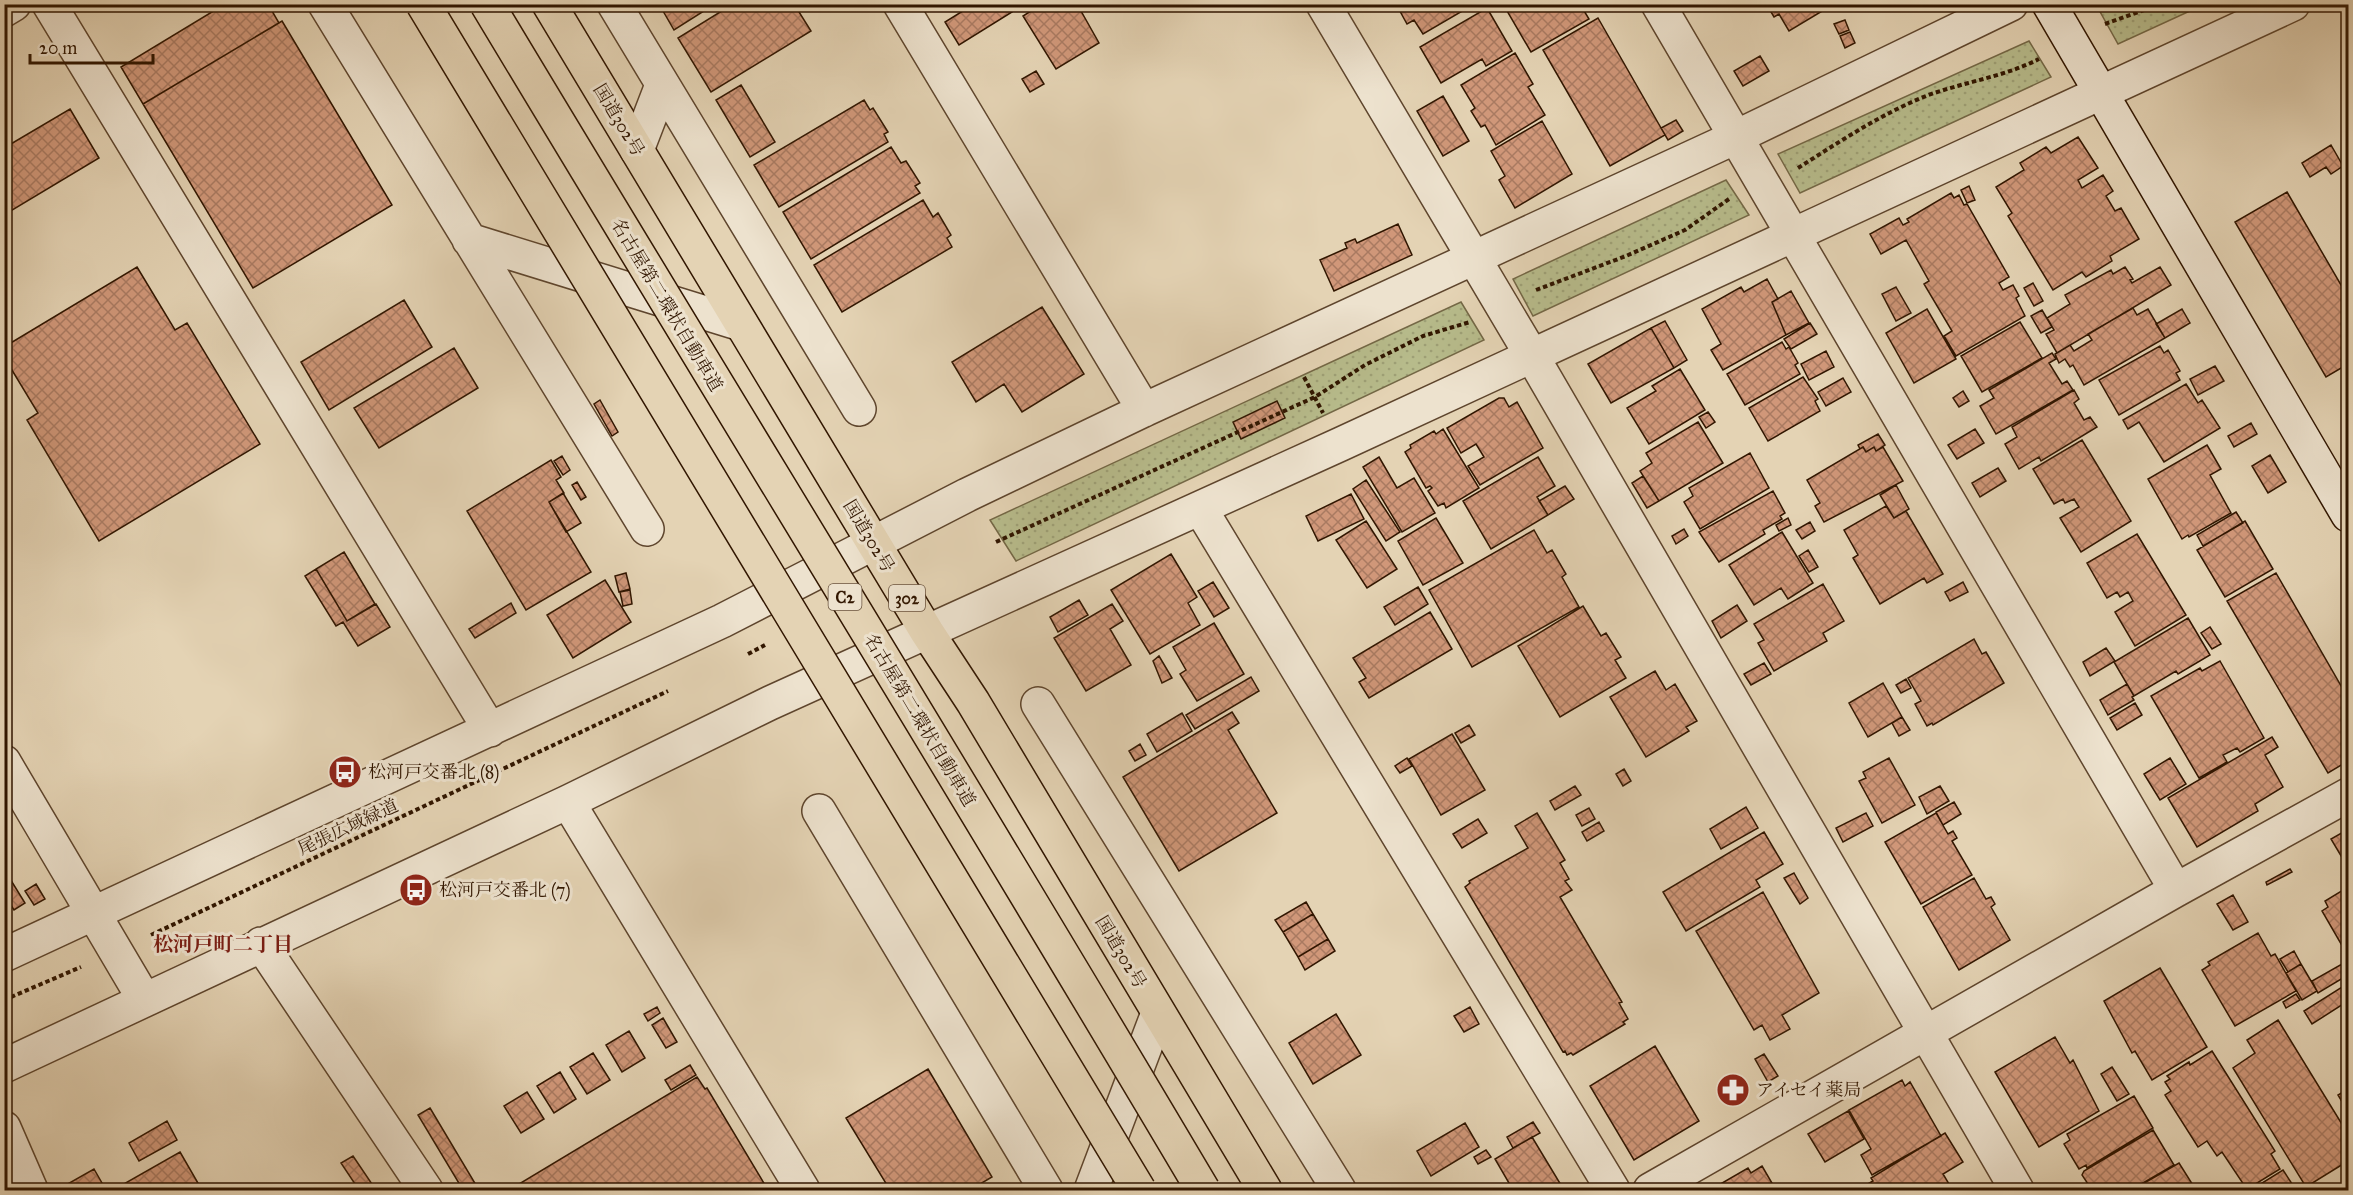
<svg xmlns="http://www.w3.org/2000/svg" width="2353" height="1195" font-family="'IM FELL Great Primer','Noto Serif JP',serif">
<style>
.grass{fill:url(#grass-dots);stroke:#746846;stroke-width:1.5}
.building{fill:url(#building-cross-hatch);stroke:#311600;stroke-width:1.5}
.lines{fill:none;stroke-linecap:round;stroke-linejoin:round}
.street-casing{stroke:#5e452d;stroke-width:36}
.secondary-casing{stroke:#311600;stroke-width:36}
.highway-casing{stroke:#311600;stroke-width:36}
.path{stroke:#311600;stroke-width:4;stroke-dasharray:4.5 3;stroke-linecap:butt}
.street{stroke:#ede2ce;stroke-width:33}
.secondary{stroke:#ede2ce;stroke-width:33}
.highway{stroke:#e4d3b4;stroke-width:33}
.highway-bridge-casing{stroke:#311600;stroke-width:36;stroke-linecap:butt}
.highway-bridge{stroke:#e4d3b4;stroke-width:33}
.labels{text-anchor:middle;dominant-baseline:central;stroke-width:6;stroke-linejoin:round;paint-order:stroke}
.shield{fill:#ede2ce;stroke:#69533e;stroke-width:1.5}
.shield-label{font-size:16px;font-weight:bold;fill:#311600}
.street-label{font-size:18px;fill:#311600;stroke:#ede2ce}
.poi-label{font-size:18px;fill:#311600;stroke:#ede2ce;text-anchor:start}
.neighbourhood-label{font-size:20px;font-weight:bold;fill:#7a1f14;stroke:#ede2ce}
</style>
<defs>
<pattern id="grass-dots" width="8" height="8" patternUnits="userSpaceOnUse" patternTransform="scale(1.5)"><rect width="8" height="8" fill="#b7bb8b"/><path d="M2 2h.1M6 6h.1" fill="none" stroke="#9ea076" stroke-width="1.8" stroke-linecap="round"/></pattern>
<pattern id="building-cross-hatch" width="8" height="8" patternUnits="userSpaceOnUse" patternTransform="scale(1.5)"><rect width="8" height="8" fill="#d09779"/><path d="M0 0l8 8M0 8l8-8" fill="none" stroke="#a97a61"/></pattern>
</defs>
<rect width="100%" height="100%" fill="#e4d3b4"/>
<filter id="stains"><feTurbulence type="fractalNoise" baseFrequency=".00333" numOctaves="4"/><feColorMatrix values="0 0 0 0 .2 0 0 0 0 .09 0 0 0 0 .02 0 0 0 .5 -.17"/></filter>
<radialGradient id="worn" r=".72"><stop offset=".6" stop-color="#630" stop-opacity="0"/><stop offset="1" stop-color="#630" stop-opacity=".3"/></radialGradient>
<path class="grass" d="M2106,4H2203V5L2118,44L2098,8Z
M2029,41L2051,77L1800,193L1778,154Z
M1726,180L1749,215L1533,316L1513,279Z
M1461,302L1484,340L1016,561L990,520Z"/>
<path class="building" d="M225,4H268L279,23L143,104L121,67Z
M659,4H715L674,30Z
M733,4H801L804,9L799,12L811,31L711,92L678,38Z
M974,4H1007L1012,12L959,45L945,22Z
M1042,4H1077L1099,43L1056,69L1023,16Z
M1396,4H1470L1471,6L1423,34L1414,20L1407,24Z
M1503,4H1580L1589,19L1531,52Z
M1772,4H1834L1789,31L1779,14L1774,17L1768,7Z
M1487,8L1512,51L1486,66L1482,59L1441,83L1420,47Z
M1598,18L1665,135L1610,166L1543,50Z
M1845,20L1849,30L1839,34L1834,24Z
M282,21L392,205L253,288L143,104Z
M1850,32L1855,43L1845,48L1840,36Z
M1515,53L1533,84L1528,87L1545,115L1496,145L1485,125L1481,127L1471,111L1475,108L1461,85Z
M1760,56L1769,71L1743,86L1734,71Z
M1036,71L1044,84L1030,92L1022,79Z
M741,85L775,142L750,157L716,100Z
M1443,96L1469,141L1443,156L1417,111Z
M864,100L870,110L873,108L888,132L884,134L888,142L779,207L754,165Z
M70,109L99,158L4,215V148Z
M1676,120L1683,131L1668,140L1661,128Z
M1542,121L1572,174L1515,208L1499,180L1505,176L1491,151Z
M2078,137L2098,168L2078,180L2082,188L2103,175L2113,191L2106,196L2115,211L2121,208L2139,239L2110,256L2112,261L2086,277L2082,272L2053,290L2008,216L2012,213L1996,187L2024,170L2020,163L2046,147L2051,153Z
M2331,145L2343,166L2331,174L2326,167L2310,177L2302,163Z
M891,147L901,163L906,161L920,183L915,186L920,193L811,259L783,212Z
M1969,186L1975,200L1967,203L1961,190Z
M2287,192L2348,297V364L2326,377L2235,222Z
M1951,193L1954,198L1959,195L1964,205L1967,204L2009,277L1999,283L2003,290L2013,285L2019,296L2016,298L2025,316L1956,356L1944,336L1952,331L1924,284L1929,281L1906,240L1881,254L1870,234L1899,218L1903,225L1909,222L1907,219Z
M923,200L933,217L938,213L951,235L947,238L952,247L842,312L814,265Z
M1398,224L1412,255L1334,291L1320,260L1347,248L1345,243L1355,239L1357,243Z
M137,267L175,330L187,323L260,444L99,541L27,420L38,413L4,357V347Z
M2125,267L2133,279L2130,280L2132,283L2160,267L2171,285L2057,353L2046,334L2054,330L2047,318L2070,304L2065,295L2111,270L2113,274Z
M1767,279L1778,299L1772,302L1786,335L1723,370L1711,350L1721,344L1702,309L1741,287L1744,292Z
M2033,283L2043,301L2034,306L2024,288Z
M1896,287L1911,313L1896,321L1882,294Z
M1791,291L1809,323L1786,335L1772,302Z
M404,300L432,347L329,410L301,362Z
M1042,307L1084,374L1022,412L1004,384L976,402L952,362Z
M2133,308L2137,315L2148,309L2165,338L2084,385L2073,365L2070,367L2065,359L2059,363L2055,354L2070,345L2074,351L2092,340L2088,334Z
M1927,309L1956,359L1914,383L1886,333Z
M2182,309L2190,323L2165,338L2156,324Z
M2042,310L2052,327L2041,333L2031,316Z
M1665,321L1687,360L1674,368L1651,328Z
M2020,322L2042,358L1982,392L1961,356Z
M1810,323L1817,334L1791,349L1784,339Z
M1651,328L1674,368L1611,403L1588,364Z
M1782,342L1786,349L1789,347L1798,363L1795,365L1800,374L1745,405L1727,374Z
M2160,346L2164,353L2168,350L2180,371L2176,373L2180,380L2119,415L2099,380Z
M454,348L478,388L379,448L354,408Z
M1826,351L1834,367L1809,380L1801,364Z
M2052,353L2056,359L2049,363L2062,384L2067,381L2073,390L1996,434L1980,406L1994,398L1989,390Z
M2215,366L2224,381L2198,395L2190,379Z
M1680,369L1705,410L1649,444L1627,408L1656,391L1652,386Z
M1803,377L1818,399L1815,401L1820,411L1768,441L1749,408Z
M1843,378L1851,392L1826,406L1818,392Z
M2186,384L2198,403L2202,400L2220,428L2164,462L2139,422L2128,429L2123,420Z
M2074,390L2079,399L2074,403L2084,420L2090,417L2097,427L2041,461L2039,457L2019,469L2005,444L2017,437L2012,427Z
M1963,391L1969,401L1959,407L1953,398Z
M1499,398H1504L1509,407L1517,402L1543,448L1480,485L1468,466L1484,457L1476,444L1461,453L1447,428Z
M600,400L618,432L612,436L594,404Z
M1277,401L1285,418L1241,439L1233,422Z
M1708,412L1715,422L1706,428L1699,417Z
M1698,422L1723,463L1659,501L1640,471L1652,463L1646,453Z
M2251,423L2257,434L2234,447L2228,436Z
M1443,429L1479,488L1446,508L1444,503L1438,506L1428,491L1432,488L1430,486L1426,488L1405,452L1411,448L1410,445L1434,431L1436,434Z
M1975,429L1984,443L1957,459L1948,445Z
M1878,434L1885,445L1876,451L1874,447L1866,452L1863,447L1860,449L1858,445Z
M2082,440L2131,521L2081,552L2060,518L2079,507L2074,499L2065,503L2063,499L2054,504L2033,469Z
M2207,445L2221,469L2210,475L2231,513L2189,537L2188,535L2182,539L2148,479Z
M1863,447L1866,452L1874,447L1876,451L1883,447L1903,481L1824,522L1815,506L1820,503L1807,480Z
M1750,453L1769,488L1700,529L1684,502L1693,496L1689,488Z
M2270,455L2286,482L2268,493L2252,466Z
M562,456L570,470L563,475L554,461Z
M1379,457L1397,488L1414,478L1435,513L1402,532L1363,467Z
M1538,457L1555,486L1537,497L1548,515L1491,549L1463,501Z
M551,460L561,477L556,480L564,493L549,502L591,572L526,610L467,511Z
M1998,468L2006,481L1980,497L1972,483Z
M1643,476L1659,501L1647,508L1632,483Z
M1366,480L1400,532L1386,541L1353,489Z
M577,482L586,497L581,500L572,485Z
M1896,485L1909,509L1894,518L1880,495Z
M1565,486L1574,499L1548,515L1539,501Z
M1773,491L1785,513L1780,516L1782,519L1763,530L1765,534L1719,562L1699,532Z
M563,493L581,523L566,532L549,502Z
M1351,494L1364,519L1318,541L1306,516Z
M1886,506L1894,518L1906,511L1943,574L1927,583L1924,578L1880,604L1853,558L1858,555L1844,530Z
M2236,512L2243,523L2203,546L2197,535Z
M1436,518L1463,563L1423,585L1398,541Z
M1788,518L1791,525L1779,531L1776,525Z
M1366,521L1397,569L1367,588L1336,540Z
M2245,521L2273,569L2225,597L2197,550Z
M1810,522L1815,531L1802,539L1796,530Z
M1684,529L1688,536L1676,544L1672,536Z
M1534,530L1547,553L1552,550L1566,574L1562,577L1579,607L1472,667L1429,590Z
M1782,532L1813,583L1788,599L1781,588L1754,605L1729,565Z
M2137,534L2186,615L2135,646L2115,612L2133,601L2128,592L2120,597L2117,592L2107,598L2087,563Z
M1808,550L1818,567L1809,572L1799,556Z
M344,552L375,604L347,621L316,569Z
M1171,554L1197,597L1188,603L1200,625L1150,654L1111,590Z
M316,569L347,621L376,604L390,627L358,646L343,622L336,626L305,576Z
M626,573L630,589L619,592L615,576Z
M2276,573L2348,698V761L2328,773L2227,601Z
M605,580L631,622L573,658L547,615Z
M1213,582L1229,608L1214,617L1198,591Z
M1963,582L1968,592L1950,601L1945,592Z
M1823,584L1844,621L1823,633L1827,641L1774,671L1758,643L1764,640L1754,624Z
M1418,587L1428,604L1395,625L1384,607Z
M630,590L632,604L623,606L620,592Z
M1079,600L1088,615L1058,632L1050,617Z
M511,603L516,613L475,638L469,629Z
M1112,604L1123,621L1110,629L1131,665L1086,691L1054,638Z
M1737,605L1747,621L1721,638L1712,621Z
M1583,606L1601,636L1606,633L1621,657L1615,660L1626,678L1560,717L1518,646Z
M1430,612L1452,649L1369,698L1359,682L1366,678L1353,658Z
M2188,618L2210,655L2178,674L2176,671L2134,696L2114,662Z
M1214,623L1244,674L1197,701L1180,674L1186,670L1173,647Z
M2210,627L2221,644L2212,649L2201,633Z
M1974,639L1982,654L1986,652L2004,683L1933,725L1932,723L1927,726L1915,704L1921,701L1908,678Z
M2106,648L2115,661L2090,676L2083,662Z
M1159,656L1172,678L1162,683L1153,661Z
M2220,661L2264,738L2240,752L2237,748L2223,755L2227,762L2199,778L2151,696L2200,668L2202,671Z
M1764,663L1771,674L1751,685L1744,674Z
M1655,671L1666,690L1675,684L1697,721L1686,727L1689,731L1646,757L1610,697Z
M1251,677L1259,691L1195,729L1186,715Z
M1906,679L1911,688L1901,693L1896,685Z
M1883,683L1902,717L1868,737L1849,703Z
M2127,684L2134,696L2132,697L2134,700L2108,715L2100,700Z
M2135,703L2142,715L2117,730L2110,718Z
M1232,712L1239,723L1228,730L1277,813L1179,871L1123,777Z
M1182,713L1192,731L1157,752L1147,734Z
M1902,717L1910,730L1899,736L1892,723Z
M1469,725L1475,735L1461,743L1455,733Z
M1452,734L1485,790L1441,815L1409,759Z
M2272,737L2278,747L2265,755L2283,787L2255,804L2258,811L2197,847L2168,798Z
M1140,744L1146,755L1135,761L1129,751Z
M1407,758L1412,766L1400,773L1395,766Z
M1889,758L1915,805L1882,823L1859,781L1866,778L1863,772Z
M2170,758L2186,784L2160,800L2144,774Z
M1624,769L1631,781L1623,786L1616,774Z
M1575,786L1581,795L1555,810L1550,801Z
M1940,786L1949,801L1927,814L1919,797Z
M1954,802L1961,814L1943,825L1936,812Z
M1746,807L1758,828L1721,849L1710,829Z
M1589,808L1595,819L1582,826L1576,815Z
M1537,813L1565,860L1560,863L1569,879L1565,881L1572,890L1560,897L1622,1002L1619,1003L1628,1019L1623,1022L1625,1024L1573,1055L1571,1053L1567,1055L1565,1051L1563,1052L1465,887L1470,883L1469,881L1528,848L1515,826Z
M1866,813L1873,826L1843,842L1836,828Z
M1936,813L1948,834L1953,831L1957,838L1952,841L1972,875L1921,904L1885,842Z
M1478,819L1487,833L1462,848L1453,834Z
M1599,822L1604,831L1587,841L1582,832Z
M2345,831L2348,837L2347,866L2331,839Z
M1764,832L1783,864L1756,880L1760,887L1686,931L1663,892Z
M4,869L25,903L14,910L9,902L4,905Z
M2290,869L2292,872L2267,885L2266,882Z
M1794,873L1808,898L1800,904L1784,878Z
M1974,878L1986,899L1991,897L1995,904L1991,907L2010,940L1959,970L1923,907Z
M36,884L45,899L34,905L25,891Z
M2348,887V956L2322,911L2328,907L2325,901Z
M1763,892L1819,993L1782,1015L1790,1029L1770,1040L1762,1025L1754,1030L1696,931Z
M2233,895L2248,922L2233,930L2217,904Z
M1306,902L1313,914L1283,932L1275,920Z
M1313,914L1328,939L1298,957L1283,932Z
M2258,933L2271,956L2275,954L2296,991L2235,1026L2202,970L2210,965L2208,962Z
M1328,939L1335,951L1305,970L1298,957Z
M2294,951L2301,964L2288,972L2280,959Z
M2301,964L2317,991L2302,1000L2286,973Z
M2342,964L2348,975L2318,993L2312,981Z
M2160,968L2207,1047L2152,1080L2135,1051L2132,1053L2104,1001Z
M2342,987L2348,1001L2312,1024L2304,1011Z
M2296,994L2300,1000L2286,1008L2283,1002Z
M657,1007L660,1013L648,1021L644,1014Z
M1470,1007L1479,1024L1464,1032L1454,1016Z
M1336,1014L1361,1055L1313,1084L1289,1043Z
M663,1018L677,1042L666,1048L652,1025Z
M2278,1020L2348,1134V1161L2306,1187L2233,1068L2255,1053L2247,1040Z
M629,1031L645,1058L622,1072L606,1045Z
M2055,1037L2070,1063L2073,1060L2099,1111L2039,1147L1995,1072Z
M1655,1046L1699,1121L1634,1160L1590,1086Z
M2212,1051L2275,1151L2271,1154L2280,1169L2249,1188H2246L2222,1152L2217,1156L2207,1141L2198,1147L2165,1095L2171,1091L2165,1082L2170,1079L2167,1076L2189,1062L2190,1065Z
M593,1053L610,1080L587,1094L570,1067Z
M1764,1054L1778,1076L1768,1082L1755,1059Z
M690,1065L696,1075L671,1090L665,1080Z
M2112,1067L2129,1094L2117,1101L2101,1074Z
M928,1069L992,1177L970,1190H890L846,1118Z
M560,1072L576,1099L554,1113L537,1086Z
M697,1077L705,1089L707,1088L768,1190H509Z
M1902,1080L1905,1086L1910,1082L1941,1136L1872,1175L1861,1155L1871,1149L1849,1110Z
M2348,1089V1112L2338,1095Z
M527,1092L544,1119L521,1133L504,1106Z
M2134,1096L2153,1128L2087,1168L2086,1165L2079,1169L2064,1144L2070,1140L2067,1134Z
M430,1108L479,1190H463L418,1115Z
M1848,1111L1864,1139L1825,1162L1808,1134Z
M167,1121L177,1140L139,1161L129,1143Z
M1533,1122L1540,1133L1513,1148L1507,1137Z
M1465,1123L1479,1147L1431,1176L1417,1151Z
M2153,1130L2174,1165L2131,1190H2092L2082,1175L2084,1171Z
M1945,1133L1963,1162L1943,1174L1952,1189L1870,1190L1866,1185L1873,1181L1871,1178Z
M1532,1137L1564,1190H1513L1495,1159Z
M1486,1150L1491,1157L1478,1164L1474,1157Z
M180,1152L202,1190H125L122,1185Z
M353,1156L376,1190H359L341,1163Z
M2179,1163L2196,1190H2132Z
M1762,1166L1776,1190H1710L1748,1168L1751,1173Z
M94,1169L106,1190H66L64,1186Z
M2283,1170L2296,1190H2255L2254,1188Z"/>
<g class="lines">
<g class="street-casing">
<path id="street" d="M49,4L490,730
M325,4L647,529
M614,4L859,409
M900,4L1144,410
M1323,4L1532,356L2017,1190
M1658,4L2176,890
M4,10L14,4
M637,150L662,85
M469,240L741,324
M1200,508L1613,1190
M1038,704L1339,1190
M4,762L144,999
M568,802L803,1190
M819,811L1046,1190
M261,944L426,1190
M4,955L722,621L967,495L1144,410L1736,137L2011,4
M4,1066L568,802L770,703L1341,444L2293,4
M4,1128L31,1190
M1091,1190L1158,1013
M1650,1190L2176,890L2348,795"/>
</g>
<g class="secondary-casing">
<path id="secondary" d="M2049,4L2348,515"/>
</g>
<g class="highway-casing">
<path id="highway" d="M549,4L927,632L973,702L1265,1190"/>
</g>
<path class="path" d="M2105,24L2161,4
M1798,168C1839,142 1881,114 1926,96C1963,82 2004,77 2039,59
M1536,290L1626,256L1685,230L1729,199
M1304,377L1323,413
M996,542L1315,397L1365,365L1423,336L1470,322
M748,654L765,645
M151,935L668,691
M4,1000L81,967"/>
<use href="#street" class="street"/>
<use href="#secondary" class="secondary"/>
<use href="#highway" class="highway"/>
<g class="highway-bridge-casing">
<path id="highway-bridge" d="M423,4L1139,1190
M487,4C725,400 968,793 1203,1190"/>
</g>
<use href="#highway-bridge" class="highway-bridge"/>
</g>
<defs>
<g id="bus-disc" transform="scale(1.725)"><circle r="9.5" fill="#8f2418" stroke="#ede2ce"/><path d="M-5-6H5V4H4V6H2V4H-2V6H-4V4H-5ZM-3.5-4V0h7V-4ZM-3.5 1.2v1.5H-2V1.2ZM2 1.2v1.5H3.5V1.2Z" fill="#fff"/></g>
<g id="pharmacy-disc" transform="scale(1.725)"><circle r="9.5" fill="#8f2418" stroke="#ede2ce"/><path d="M-2-6h4v4h4v4h-4v4h-4v-4h-4v-4h4Z" fill="#fff"/></g>
</defs>
<g fill-rule="evenodd">
<use href="#bus-disc" x="345" y="772"/>
<use href="#bus-disc" x="416" y="890"/>
<use href="#pharmacy-disc" x="1733" y="1090"/>
</g>
<g class="labels">
<g class="shield">
<rect x="828.5" y="584" width="33" height="26" rx="4.5"/>
<rect x="889" y="585" width="36" height="26" rx="4.5"/>
</g>
<g class="shield-label">
<text x="845" y="597">C2</text>
<text x="907" y="598">302</text>
</g>
<g class="street-label">
<text transform="translate(619 120) rotate(59)">国道302号</text>
<text transform="translate(667 305) rotate(59)">名古屋第二環状自動車道</text>
<text transform="translate(869 536) rotate(59)">国道302号</text>
<text transform="translate(920 720) rotate(59)">名古屋第二環状自動車道</text>
<text transform="translate(348 827) rotate(-25)">尾張広域緑道</text>
<text transform="translate(1121 952) rotate(59)">国道302号</text>
</g>
<g class="poi-label">
<text x="368" y="772">松河戸交番北 (8)</text>
<text x="439" y="890">松河戸交番北 (7)</text>
<text x="1756" y="1090">アイセイ薬局</text>
</g>
<g class="neighbourhood-label">
<text x="223" y="944">松河戸町二丁目</text>
</g>
</g>
<rect width="2353" height="1195" fill="none" stroke="#e4d3b4" stroke-width="24"/>
<rect x="6" y="6" width="2341" height="1183" fill="none" stroke="#311600" stroke-width="3"/>
<rect x="12" y="12" width="2329" height="1171" fill="none" stroke="#311600" stroke-width="1.5"/>
<path d="M30 54v9h123v-9" fill="none" stroke="#311600" stroke-width="3"/>
<text x="39" y="54" font-size="18" fill="#311600" stroke="#ede2ce" stroke-width="4.5" paint-order="stroke">20 m</text>
<rect width="100%" height="100%" filter="url(#stains)"/>
<rect width="100%" height="100%" fill="url(#worn)"/>
</svg>
